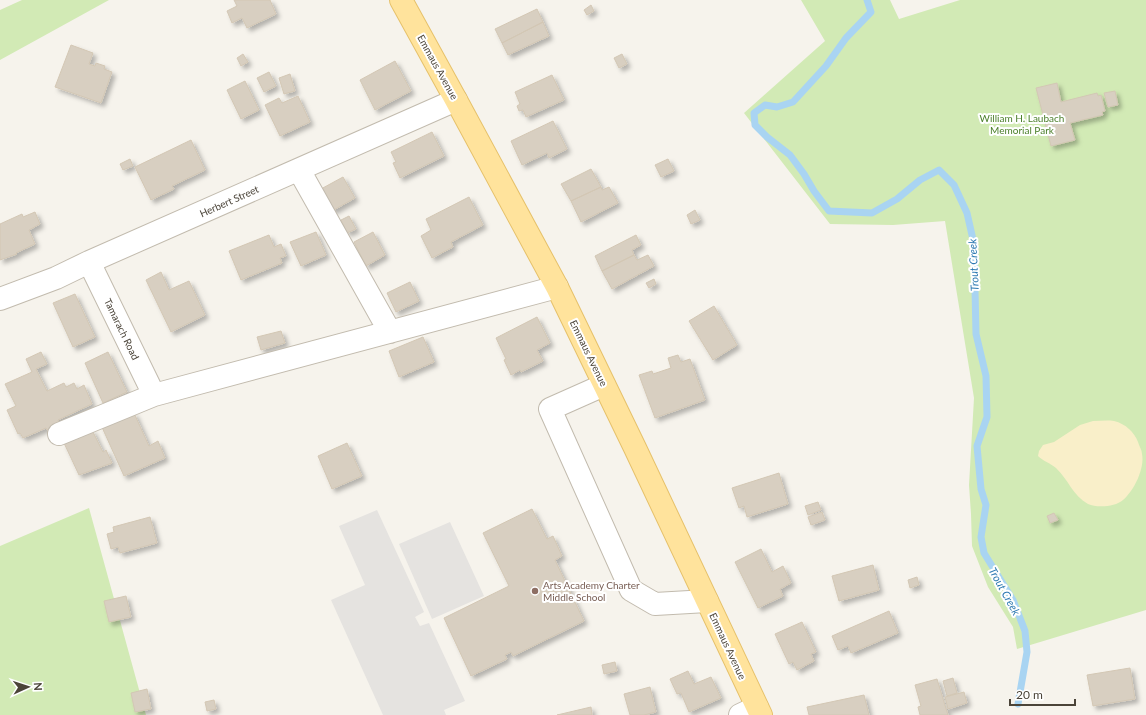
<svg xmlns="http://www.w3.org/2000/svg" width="1146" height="715" font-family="Lato,sans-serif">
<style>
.green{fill:#d2eab5}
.sand{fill:#f9efc9}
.parking{fill:#e5e3e0}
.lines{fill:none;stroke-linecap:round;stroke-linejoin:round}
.stream{stroke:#a9d4f2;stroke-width:7}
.building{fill:#d8cfc1;stroke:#d3c7b4;filter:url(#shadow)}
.minor-casing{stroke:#c2bbae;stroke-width:24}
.major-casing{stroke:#e6c16a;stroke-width:24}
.minor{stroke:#fff;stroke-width:22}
.major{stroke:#ffe39c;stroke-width:22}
.education-dot{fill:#8d6e63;stroke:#fff;stroke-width:1.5}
.labels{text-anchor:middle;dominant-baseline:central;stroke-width:4;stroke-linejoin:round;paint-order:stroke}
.street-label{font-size:10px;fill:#4b4439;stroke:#fff}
.park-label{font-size:10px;fill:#4a7f2a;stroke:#fff}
.education-label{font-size:10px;fill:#785e54;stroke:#fff;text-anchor:start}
.water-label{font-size:11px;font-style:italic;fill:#2e7ab2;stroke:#fff}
</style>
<defs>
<filter id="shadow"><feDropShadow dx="3.5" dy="3.5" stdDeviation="2" flood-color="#0004"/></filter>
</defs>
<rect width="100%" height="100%" fill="#f6f3ec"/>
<path class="green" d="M22,0H109L0,60V10Z
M801,0H890L899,19L960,0H1146V610L1017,649L1013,627L988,587L972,546L971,514L969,485L974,398L945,221L893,225L830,224L744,113L825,41Z
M89,508L146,715H0V546Z"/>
<path class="sand" d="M1093,421C1100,421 1107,420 1114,421C1126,424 1134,432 1138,442C1139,446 1142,450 1142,454C1145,468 1134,491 1123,500C1115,507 1097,508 1088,504C1073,496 1068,479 1056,468C1050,463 1043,461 1038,456L1039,451L1043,445L1054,442L1080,425Z"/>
<path class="parking" d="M377,510L424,612L415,617L420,626L429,623L465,701L444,710L446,715H383L331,600L365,585L339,526Z
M450,522L484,596L432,619L399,544Z"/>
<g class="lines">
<path class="stream" d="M867,0L871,12L846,38L826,66L793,102L777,107L765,105L754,113L755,125L767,137L790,155L804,174L814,191L829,211L872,213L897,199L920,180L939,170L954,185L967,213L974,244L976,334L986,376L987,417L977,446L981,489L986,505L981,537L984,553L1013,600L1025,631L1027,652L1018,704"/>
</g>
<path class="building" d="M234,0H270L276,14L247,28L242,18L232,23L227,11L237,6Z
M591,5L594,11L587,15L584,10Z
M537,9L543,22L502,43L495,29Z
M543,22L549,36L508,55L502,43Z
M71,45L93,53L89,64L95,66L96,63L105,66L104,69L112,72L101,103L55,87Z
M243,54L248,62L241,66L237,58Z
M622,54L627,64L619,68L614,58Z
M395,61L411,91L375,110L360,80Z
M269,72L276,86L264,92L257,78Z
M290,74L295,91L284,94L279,78Z
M552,75L564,100L526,117L523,110L519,111L517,106L520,104L515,92Z
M245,81L259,110L241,119L227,90Z
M1057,83L1061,102L1097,93L1098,96L1101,95L1105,111L1102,112L1103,115L1070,123L1075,140L1051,146L1036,88Z
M1115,91L1118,105L1108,107L1104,93Z
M298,96L310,122L280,136L265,105L279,98L282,103Z
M553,121L567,149L549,158L547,153L522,165L511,141Z
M432,132L444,156L400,178L393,163L396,162L391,152Z
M191,140L205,170L172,186L174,189L151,200L135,167Z
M130,159L133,166L123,170L120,164Z
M668,159L674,171L661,177L655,165Z
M591,169L601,187L571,201L561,184Z
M343,177L355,198L332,211L321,189Z
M601,187L602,190L609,187L618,203L581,222L571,201Z
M469,197L483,225L451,242L453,247L432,258L421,236L431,230L426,219Z
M695,210L700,220L691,224L687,215Z
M35,212L40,224L29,230L35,244L16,253L17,254L0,260V224L22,214L23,217Z
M349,216L356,229L347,233L341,220Z
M316,232L326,255L301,266L290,242Z
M373,232L385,255L366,266L354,242Z
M269,235L274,247L281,244L286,256L280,258L282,263L241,280L229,251Z
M636,235L641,245L632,250L634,255L602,271L595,256Z
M634,255L637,260L648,255L654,266L612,289L602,271Z
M161,272L169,290L189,281L205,315L171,332L146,280Z
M654,279L656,284L649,288L646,283Z
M410,282L419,301L396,312L387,293Z
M75,294L95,337L73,347L53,303Z
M714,306L737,345L713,360L689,321Z
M537,317L550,343L537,350L543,361L521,372L520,370L511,375L504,360L506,359L496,338Z
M281,331L285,343L261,350L257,337Z
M423,337L434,362L399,377L389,351Z
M41,352L47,364L36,369L47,391L64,383L66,387L74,383L77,389L84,385L92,404L58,420L60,424L47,430L46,428L23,438L20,433L18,434L7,410L16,406L5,384L32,372L26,359Z
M108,352L127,392L103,403L85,363Z
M678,355L681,362L690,359L705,400L655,418L639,375L652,371L653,374L671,368L668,358Z
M134,413L149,446L158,441L165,458L124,476L101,425Z
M92,430L103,452L106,450L112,463L79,475L64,443Z
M347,443L362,476L332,489L318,456Z
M779,473L788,504L747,517L744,506L739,508L732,488Z
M818,502L821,510L808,515L805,506Z
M532,509L547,539L553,536L562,556L555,560L584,621L513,656L511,652L505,655L507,659L471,676L444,618L509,586L483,533Z
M822,512L825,520L811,525L808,517Z
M1054,513L1058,520L1050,523L1047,516Z
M150,517L157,543L120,553L118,547L111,549L107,534L114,532L113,527Z
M761,549L772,572L783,566L791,583L780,589L783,596L758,608L735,562Z
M873,565L879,590L839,601L832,576Z
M917,577L919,585L910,588L908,580Z
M126,596L131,617L109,622L104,601Z
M889,611L898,633L851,653L848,646L838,650L832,636Z
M802,622L816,652L811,654L814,661L797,670L793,662L789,664L775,634Z
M615,662L617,671L604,674L602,665Z
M1130,668L1135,699L1093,706L1087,675Z
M688,671L694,684L711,677L721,698L689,712L681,693L677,694L670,679Z
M953,678L957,693L947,696L943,681Z
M937,679L948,715H920L918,707L921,706L915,685Z
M650,687L656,712L644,715H630L624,694Z
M147,689L151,709L135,712L131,693Z
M964,692L967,703L948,709L945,697Z
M864,695L869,715H809L807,707Z
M214,700L216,709L207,711L205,702Z
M591,707L592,715H557Z"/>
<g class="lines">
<g class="minor-casing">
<path id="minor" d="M299,170L390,332
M89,262L154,395
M0,299L56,278L89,262L456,100
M604,385L550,409L631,590L655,604L707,601
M59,434L154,395L557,287
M740,715L757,707"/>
</g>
<g class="major-casing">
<path id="major" d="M401,0L456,100L557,287L635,448L761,715"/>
</g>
<use href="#minor" class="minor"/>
<use href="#major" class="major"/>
</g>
<circle class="education-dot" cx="535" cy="591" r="4"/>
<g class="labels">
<g class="street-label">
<text transform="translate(438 67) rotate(61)">Emmaus Avenue</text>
<text transform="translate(229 201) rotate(-24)">Herbert Street</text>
<text transform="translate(122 329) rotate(64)">Tamarach Road</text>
<text transform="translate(589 353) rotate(64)">Emmaus Avenue</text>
<text transform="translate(728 646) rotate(65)">Emmaus Avenue</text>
</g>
<g class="park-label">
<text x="1022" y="118">William H. Laubach<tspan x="1022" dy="12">Memorial Park</tspan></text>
</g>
<g class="education-label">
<text x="543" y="585">Arts Academy Charter<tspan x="543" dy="12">Middle School</tspan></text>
</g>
<g class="water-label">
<text transform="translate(973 265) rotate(-93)">Trout Creek</text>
<text transform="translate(1005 591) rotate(61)">Trout Creek</text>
</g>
</g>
<g transform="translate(28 687) rotate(87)" stroke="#ffffff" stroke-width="3" paint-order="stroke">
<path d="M0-3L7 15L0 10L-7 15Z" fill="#4b4439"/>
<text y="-6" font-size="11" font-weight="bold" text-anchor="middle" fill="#4b4439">N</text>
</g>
<path d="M1010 699v6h65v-6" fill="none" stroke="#4b4439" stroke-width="2"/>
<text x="1016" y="699" font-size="12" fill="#4b4439" stroke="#ffffff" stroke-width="3" paint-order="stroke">20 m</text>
</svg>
